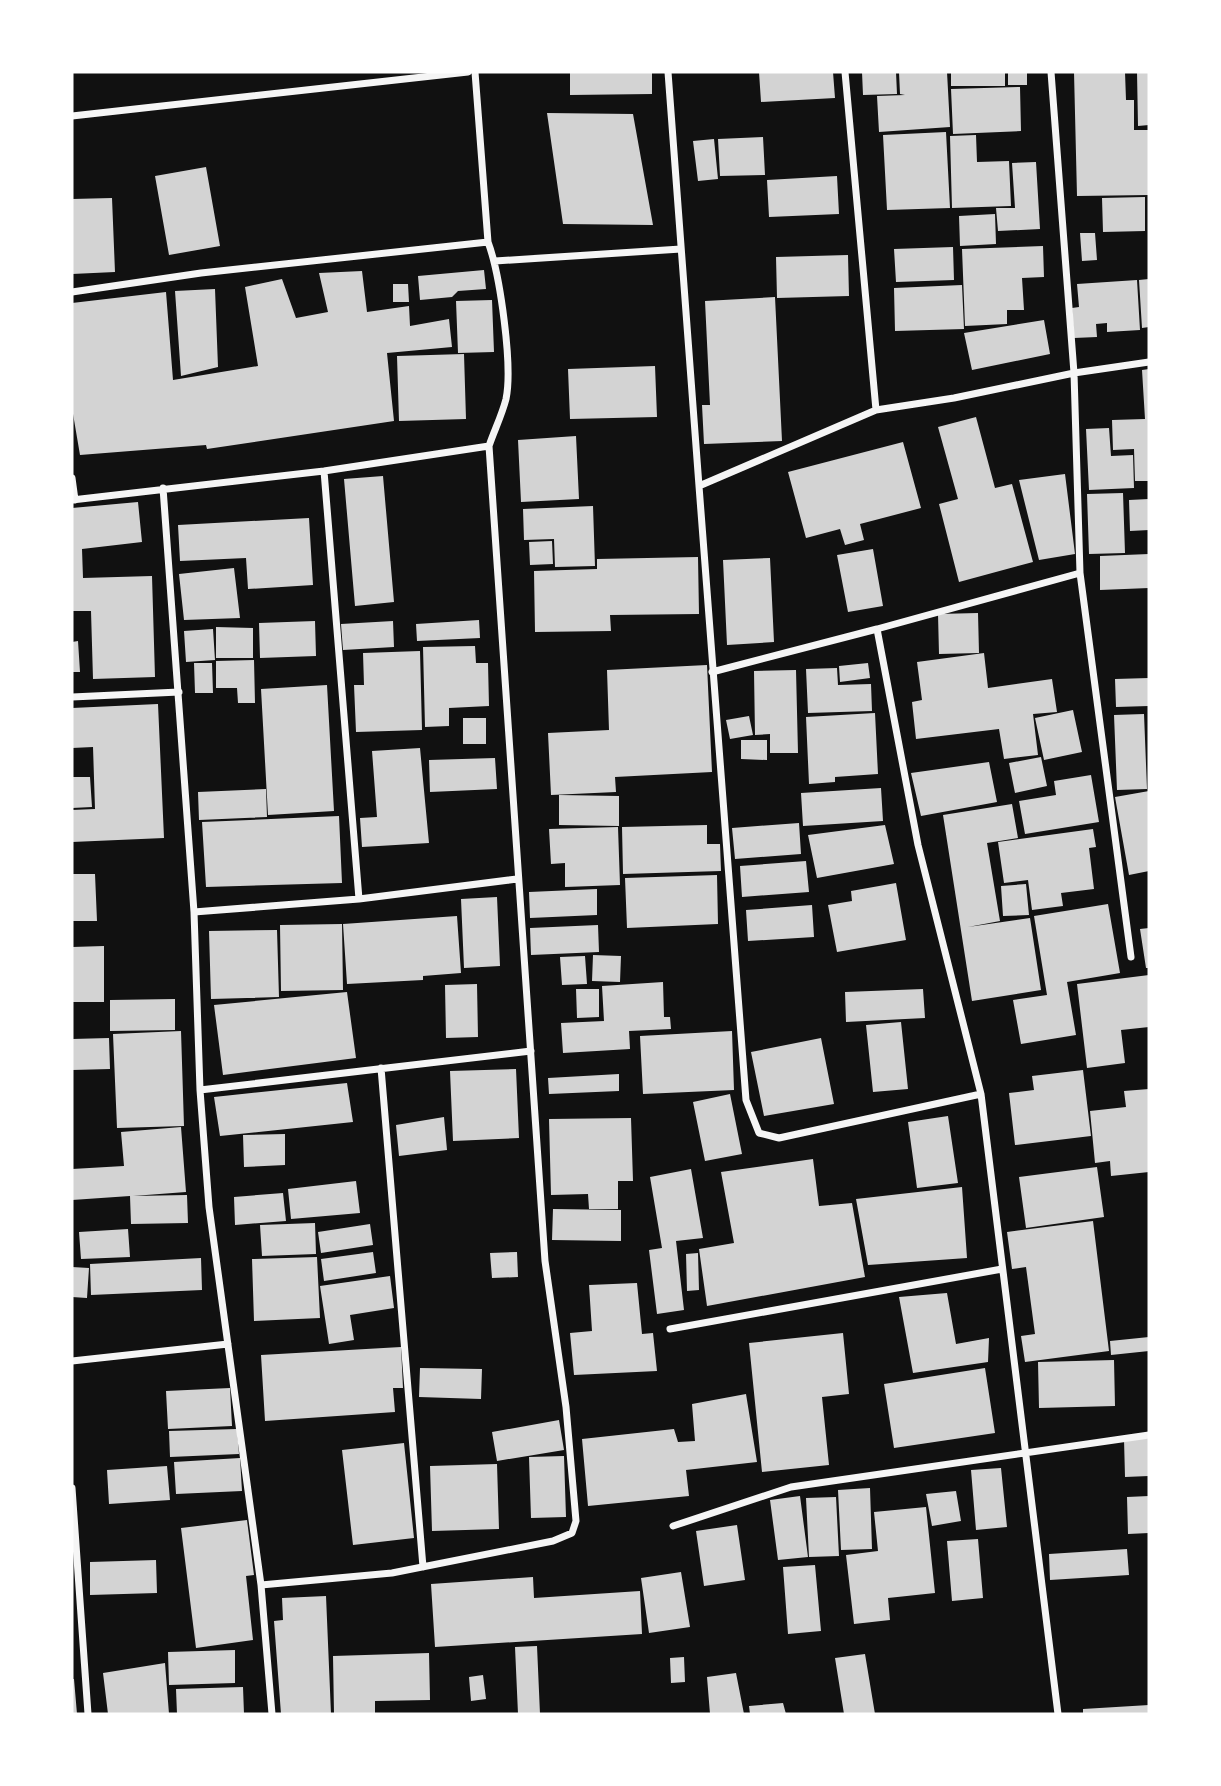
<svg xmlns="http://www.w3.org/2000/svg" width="1221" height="1786" font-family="Helvetica,sans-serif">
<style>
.building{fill:#d3d3d3}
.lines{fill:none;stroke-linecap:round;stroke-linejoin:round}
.minor{stroke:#f5f5f5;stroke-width:7}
</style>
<rect width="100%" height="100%" fill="#111"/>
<path class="building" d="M570,72H652V94L570,95Z
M759,72H833L835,98L761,102Z
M862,72H896L897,94L863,95Z
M899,72H947L950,127L879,132L877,96L905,95L900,94Z
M951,72H1005V86H951Z
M1008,72H1027V85H1008Z
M1074,72H1125L1126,100H1134V130H1149V195L1077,196Z
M1137,72H1149V125L1138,126Z
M1020,87L1021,131L953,134L951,89Z
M547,113L633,114L653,225L563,224Z
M946,132L950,208L887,210L883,135Z
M976,135L977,162L1009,161L1011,206L952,208L950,136Z
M763,137L765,175L720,176L718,139Z
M714,139L718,179L698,181L693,141Z
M1036,162L1040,229L998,231L996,208H1015L1012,163Z
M206,167L220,246L169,255L155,176Z
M837,176L839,214L769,217L767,180Z
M1145,197V231L1103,232L1102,198Z
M112,198L115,272L72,274V199Z
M995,214L996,244L960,246L959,216Z
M1080,233H1095L1097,260L1082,261Z
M1043,246L1044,277L1022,278L1024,310H1007V324L965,326L962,249Z
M953,247L954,280L896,282L894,249Z
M848,255L849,296L777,298L776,257Z
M484,270L486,289L458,291L452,297L420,300L418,276Z
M362,271L367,312L409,306L410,326L449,319L452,347L387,353L394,421L207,449L206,445L80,455L72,408V303L166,292L173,380L258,366L245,287L282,279L296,318L328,312L319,273Z
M1149,279V327L1142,328L1139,280Z
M1137,280L1140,330L1107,332V323L1096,324L1097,337L1074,338L1072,308L1079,307L1077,284Z
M393,284H408L409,302H393Z
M962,285L964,329L895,331L894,288Z
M215,289L218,367L181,376L175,291Z
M775,297L782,441L704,444L702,405H710L705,301Z
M492,300L494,352L458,353L456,301Z
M1044,320L1050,354L972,370L964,333Z
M464,354L466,419L399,421L397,356Z
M655,366L657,417L570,419L568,369Z
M1149,369V481H1135L1134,449L1113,450L1112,420L1145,419L1142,370Z
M976,417L995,488L1012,484L1033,562L959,582L939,504L958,499L938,427Z
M1109,428L1111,456L1133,455L1134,488L1089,490L1086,429Z
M576,436L579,499L521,502L518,440Z
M903,442L921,508L860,524L864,540L845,545L840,529L806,538L788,472Z
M1065,474L1075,554L1039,560L1019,480Z
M383,476L394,602L355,606L344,479Z
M1123,493L1125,553L1089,554L1087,494Z
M1149,499V530L1130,531L1129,500Z
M138,502L142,542L82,549L83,578L152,576L155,677L93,679L91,611H72V508Z
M593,506L595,566L555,567L554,539L524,540L523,509Z
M309,518L313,585L248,589L246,558L180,561L178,525Z
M552,541L553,564L530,565L529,542Z
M873,549L883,606L848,612L837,555Z
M1149,554V588L1100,590V556Z
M698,557L699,614L610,615L611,631L535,632L534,571L597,569V559Z
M770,558L774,642L727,645L723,560Z
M234,568L240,618L184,620L179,574Z
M978,613L979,653L939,654L938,614Z
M479,620L480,638L417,641L416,624Z
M315,621L316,656L260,658L259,623Z
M393,621L394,647L343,650L341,624Z
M216,627L253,628V658H216Z
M213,629L215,660L186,662L184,631Z
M78,641L80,672H72V642Z
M475,646L476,663H488L489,706L449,708V726L425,727L423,647Z
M420,651L422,730L356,732L354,685H364L363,653Z
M984,653L988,688L1052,679L1057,712L1033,714L1038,755L1004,759L999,729L916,739L912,702L922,700L917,662Z
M254,660L255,703H238L237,688H216V661Z
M194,663H212L213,693H195Z
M868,663L870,678L840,682L839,666Z
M707,665L712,772L615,777L616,792L551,795L548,733L609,730L607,670Z
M837,668L838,685L871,684L872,711L808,713L806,669Z
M796,670L798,753H770V734L755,735L754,671Z
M1149,678V706L1116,707L1115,679Z
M327,685L334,811L268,815L261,689Z
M158,704L164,838L72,842V810L95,809L93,747L72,748V708Z
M1073,710L1082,752L1044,760L1035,718Z
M875,713L878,774L835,777V782L809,784L806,717Z
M1144,714L1147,789L1117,790L1114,715Z
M749,716L753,735L730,739L726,720Z
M463,718H486V744H463Z
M741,740H767V760L741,759Z
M420,748L429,843L362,847L360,818L377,817L372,751Z
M1041,757L1047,786L1015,793L1009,763Z
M495,758L497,789L430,792L429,760Z
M989,762L997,802L921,816L911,773Z
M1091,775L1099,822L1025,834L1019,801L1056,795L1054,781Z
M72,777H90L92,807L72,808Z
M881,788L883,821L803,826L801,793Z
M266,789L267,817L199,820L198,792Z
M1149,791V871L1129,875L1115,797Z
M559,795L619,796V826L559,825Z
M1012,804L1018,838L987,843L1000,921L968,927L1030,918L1041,990L972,1001L943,815Z
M339,816L342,883L206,887L202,822Z
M799,823L801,854L735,859L732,828Z
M707,825V844H720L721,871L623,874L622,827Z
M885,825L894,864L817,878L808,835Z
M618,827L620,885L565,887V863L551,864L549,829Z
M1093,829L1096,847L1089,848L1094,889L1061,893L1063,906L1032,910L1028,880L1004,883L998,842Z
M806,861L809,892L742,897L740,866Z
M72,874H95L97,921H72Z
M717,875L718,924L627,928L625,878Z
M896,883L906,940L837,952L828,905L852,901L851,891Z
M1026,884L1029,915L1003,916L1001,886Z
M597,889V915L530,918L529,892Z
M497,897L500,966L464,968L461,899Z
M1108,904L1120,973L1067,982L1076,1035L1021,1044L1013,1000L1047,995L1034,916Z
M812,905L814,937L748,941L746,910Z
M457,916L461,973L423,976V980L347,984L343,924Z
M342,924L343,990L281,991L280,925Z
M598,925L599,952L531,955L530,928Z
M1149,928V968H1146L1140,929Z
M277,930L279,997L211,999L209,931Z
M104,946V1002H72V947Z
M593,955L621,956L620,982L592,981Z
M585,956L587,984L562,985L560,957Z
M1149,975V1027L1121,1030L1125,1063L1087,1068L1077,984Z
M663,982L664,1017H670L671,1029L629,1031L630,1049L563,1053L561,1023L604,1021L602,986Z
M477,984L478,1037L446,1038L445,985Z
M576,989H599V1017L577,1018Z
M923,989L925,1018L846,1022L845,992Z
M347,992L356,1058L223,1075L214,1005Z
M175,999V1030L110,1031V1000Z
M901,1022L908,1089L873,1092L866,1025Z
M181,1031L184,1126L117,1128L113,1034Z
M732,1031L734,1090L643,1094L640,1036Z
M109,1038L110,1069L72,1070V1039Z
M821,1038L834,1104L764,1116L751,1052Z
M516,1069L519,1138L453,1141L450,1071Z
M1083,1070L1091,1136L1015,1145L1009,1093L1034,1090L1032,1076Z
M619,1074V1091L549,1094L548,1078Z
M347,1083L353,1122L220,1136L214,1097Z
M1149,1089V1172L1111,1176L1110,1161L1095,1163L1090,1111L1126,1107L1124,1091Z
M730,1094L742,1154L705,1161L693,1102Z
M948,1116L958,1183L917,1188L908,1122Z
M444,1117L447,1150L399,1156L396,1125Z
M631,1118L633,1181H618V1209H589L588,1194L551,1195L549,1119Z
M181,1127L186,1192L133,1196L187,1195L188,1223L131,1224L130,1196L72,1200V1169L124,1166L121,1132Z
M285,1134V1165L244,1167L243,1135Z
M813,1159L819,1206L852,1203L865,1277L707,1306L699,1249L734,1243L721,1172Z
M1097,1167L1104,1217L1026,1228L1019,1177Z
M691,1169L703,1238L676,1241L684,1310L657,1314L649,1250L662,1248L650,1177Z
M356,1181L360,1213L291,1219L288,1189Z
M962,1187L967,1258L868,1265L856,1199Z
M283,1193L286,1221L235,1225L234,1197Z
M553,1209L621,1210V1241L552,1240Z
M1093,1221L1109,1351L1025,1362L1021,1336L1035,1334L1026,1267L1012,1269L1007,1232Z
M315,1223L316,1254L262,1256L260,1225Z
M370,1224L373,1245L321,1253L318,1232Z
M128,1229L130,1257L81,1259L79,1232Z
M373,1252L376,1273L324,1281L321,1259Z
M517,1252L518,1277L492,1278L490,1253Z
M698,1253L699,1290L687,1291L686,1254Z
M317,1257L320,1318L254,1321L252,1259Z
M201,1258L202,1290L91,1295L90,1264Z
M72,1267L89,1268L87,1298L72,1297Z
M390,1276L394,1308L350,1315L354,1340L329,1344L320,1286Z
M637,1283L642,1334L653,1333L657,1371L574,1375L570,1333L592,1331L589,1285Z
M947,1293L956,1344L989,1338L988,1362L913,1373L899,1297Z
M843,1333L849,1394L822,1397L829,1465L762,1472L749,1343Z
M1149,1337V1351L1111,1355L1110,1341Z
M401,1347L403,1388H393L395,1412L265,1421L261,1355Z
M1114,1360L1115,1406L1039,1408L1038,1362Z
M420,1368L482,1369L481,1399L419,1397Z
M985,1368L995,1433L894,1448L884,1384Z
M230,1388L232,1426L168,1429L166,1391Z
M746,1394L757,1462L686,1470L689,1496L588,1506L582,1439L674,1429L678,1442L695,1441L692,1404Z
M559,1420L564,1450L497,1461L492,1432Z
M237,1429L239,1454L170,1457L169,1431Z
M1149,1438V1476L1125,1477L1124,1439Z
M404,1443L414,1538L353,1545L342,1450Z
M564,1456L566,1517L531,1518L529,1457Z
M240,1458L242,1491L176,1494L174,1462Z
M497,1464L499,1529L432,1531L430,1466Z
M167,1466L170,1500L109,1504L107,1470Z
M1001,1468L1007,1527L976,1530L971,1470Z
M870,1488L872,1549L841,1550L838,1490Z
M956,1491L961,1521L932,1526L926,1494Z
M800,1496L808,1557L778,1560L770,1500Z
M1149,1496V1533L1128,1534L1127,1497Z
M836,1497L839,1556L809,1557L806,1498Z
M926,1507L935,1593L888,1598L890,1620L854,1624L846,1555L878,1551L874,1512Z
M247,1520L254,1575L246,1576L253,1640L196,1648L181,1528Z
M737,1525L745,1580L704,1586L696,1531Z
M978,1539L983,1598L952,1601L947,1541Z
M1127,1549L1129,1575L1050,1580L1049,1554Z
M156,1560L157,1593L90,1595V1562Z
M815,1565L821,1631L788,1634L783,1567Z
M681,1572L690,1627L649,1633L641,1578Z
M533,1577L534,1598L640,1591L642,1634L435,1647L431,1584Z
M326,1596L331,1714H281L274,1621L283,1620L282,1598Z
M537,1646L540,1714H518L515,1647Z
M235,1650V1683L169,1685L168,1652Z
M429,1653L430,1700L375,1701V1714H334L333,1656Z
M865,1654L875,1714H844L835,1658Z
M684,1657L685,1682L671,1683L670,1658Z
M165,1663L169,1714H108L103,1673Z
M736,1673L744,1714H710L707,1677Z
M483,1675L486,1699L471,1701L469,1677Z
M72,1679H74L77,1714H72Z
M243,1687L244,1714H177L176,1689Z
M783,1703L786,1714H750L749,1706Z
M1149,1705V1714H1083V1709Z"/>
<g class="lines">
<path class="minor" d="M668,72L699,486L876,410L954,398L1074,373L1149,362
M845,72L876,410
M72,116L468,72
M495,261L681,249
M72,292L201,273L488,242L475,72
M324,471L359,899
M72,478L75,500
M699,486L746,1100L759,1133L779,1138L981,1094L918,845L877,629L1080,573L1074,373L1051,72
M163,488L194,912L200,1090L209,1207L261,1585L272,1714
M72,500L324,471L489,446
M1080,573L1131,957
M712,672L877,629
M72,697L179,692
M194,912L359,899L517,879
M381,1068L423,1567
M200,1090L531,1051
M981,1094L1058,1714
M670,1329L1002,1269
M72,1361L228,1344
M72,1488L88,1714
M673,1526L791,1487L1149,1435
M261,1585L392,1573L553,1541L572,1533L576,1521L566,1407L545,1261L489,446C494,431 502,415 506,399C513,366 500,274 488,242"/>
</g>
<rect width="1221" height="1786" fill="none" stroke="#ffffff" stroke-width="147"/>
</svg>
